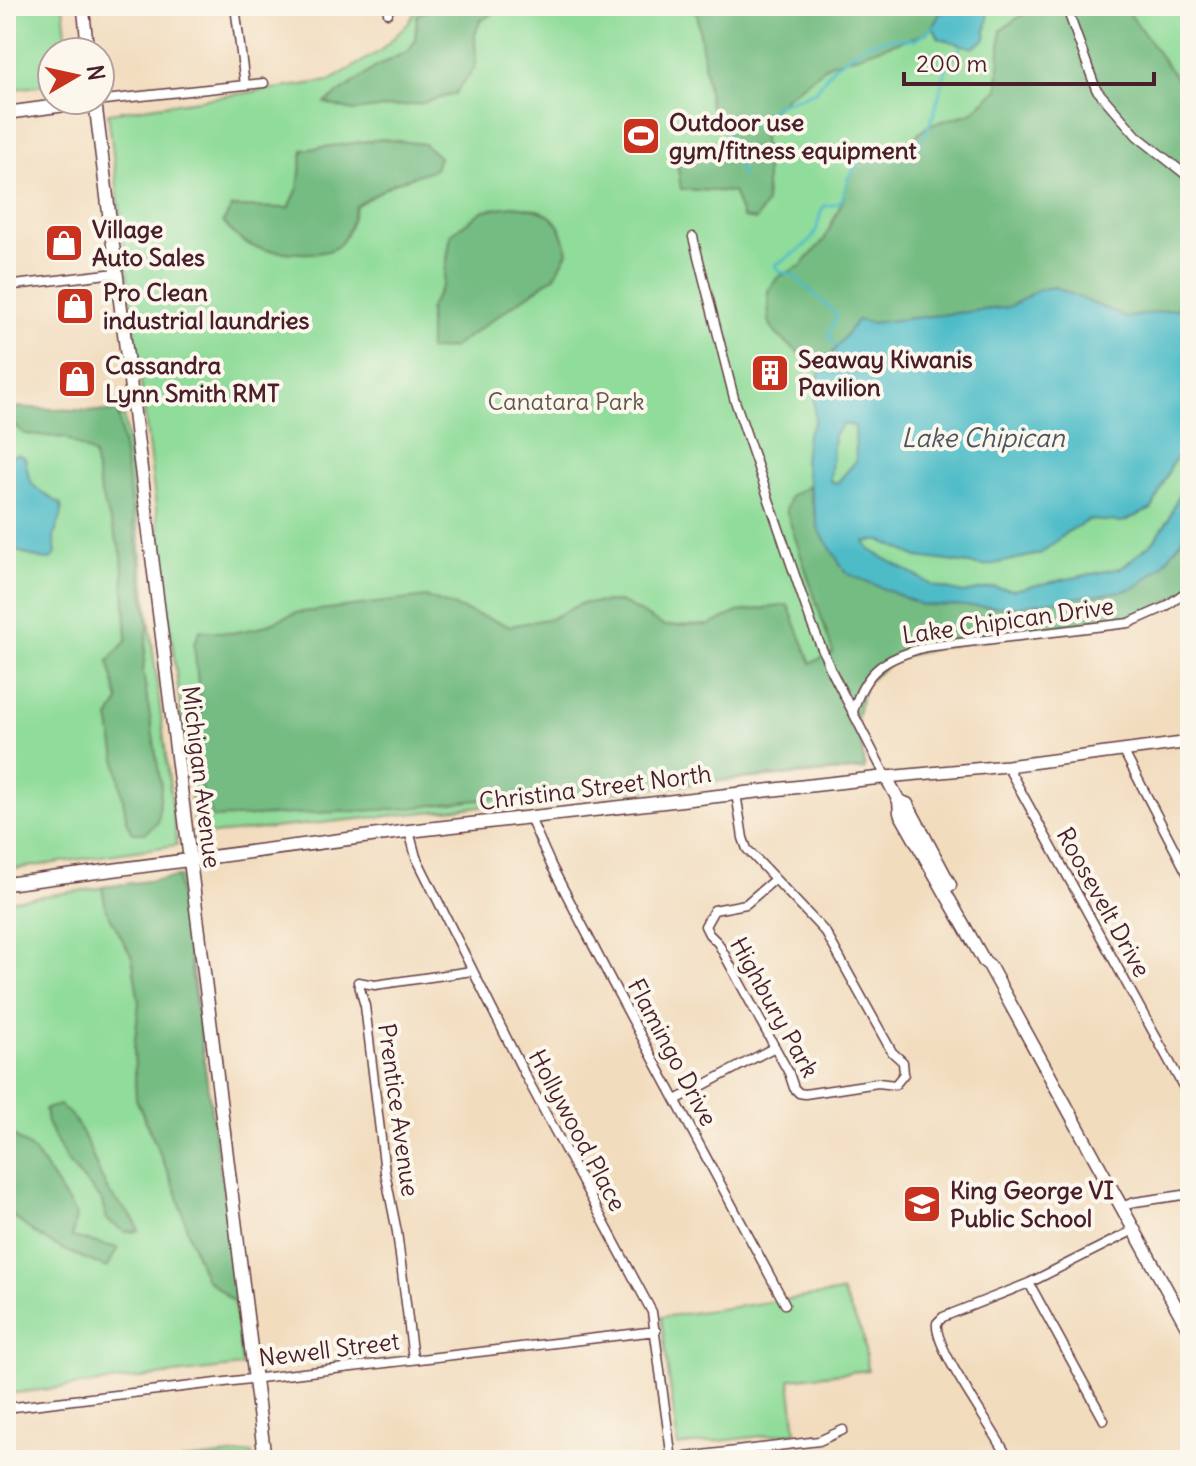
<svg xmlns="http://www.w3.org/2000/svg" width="1196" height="1466" font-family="Delius,sans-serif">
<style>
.green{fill:#90dc9a;stroke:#6d7e62;stroke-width:2}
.forest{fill:#74bc82;stroke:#5f6e56;stroke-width:2}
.water{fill:#4ebcc7;stroke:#4c6e79;stroke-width:2;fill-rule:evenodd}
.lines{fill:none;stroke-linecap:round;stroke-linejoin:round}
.stream{stroke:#4ebcc7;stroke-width:3}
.minor-casing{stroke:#633b41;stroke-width:11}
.tertiary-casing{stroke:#633b41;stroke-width:14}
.secondary-casing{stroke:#633b41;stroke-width:15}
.minor{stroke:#fff;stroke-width:8}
.tertiary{stroke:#fff;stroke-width:11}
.secondary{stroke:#fff;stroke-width:12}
.labels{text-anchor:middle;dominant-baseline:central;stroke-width:8;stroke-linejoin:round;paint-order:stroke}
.poi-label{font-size:24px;font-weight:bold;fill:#4a1f2b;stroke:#fbf7ec;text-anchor:start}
.park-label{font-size:24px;fill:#5f584c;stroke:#fbf7ec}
.street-label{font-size:24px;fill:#4a1f2b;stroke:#fbf7ec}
.water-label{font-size:26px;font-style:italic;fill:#4b5662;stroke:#fbf7ec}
</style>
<rect width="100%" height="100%" fill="#fbf7ec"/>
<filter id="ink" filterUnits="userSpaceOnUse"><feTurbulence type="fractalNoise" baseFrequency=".0125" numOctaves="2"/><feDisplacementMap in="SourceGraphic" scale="16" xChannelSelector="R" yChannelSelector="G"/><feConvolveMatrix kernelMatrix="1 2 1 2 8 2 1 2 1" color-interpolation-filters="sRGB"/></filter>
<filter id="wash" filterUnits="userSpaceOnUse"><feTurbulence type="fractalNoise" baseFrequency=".006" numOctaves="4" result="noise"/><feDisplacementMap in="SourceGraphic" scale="32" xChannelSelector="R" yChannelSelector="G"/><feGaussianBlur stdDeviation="1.8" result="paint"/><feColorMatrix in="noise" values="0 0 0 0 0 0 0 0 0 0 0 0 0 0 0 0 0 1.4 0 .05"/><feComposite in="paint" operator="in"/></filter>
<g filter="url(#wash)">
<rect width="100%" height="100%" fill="#f2dcbe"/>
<path class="green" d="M6,6H63L68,52H52V84L6,90Z
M430,6H1190V589L896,658L865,684L857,718L865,769L733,780L196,836L108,113L329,81L380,51L408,24L416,10Z
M6,411L97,417L124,416L177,845L6,870Z
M181,877L242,1366L6,1394V901Z
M842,1292L863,1336L868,1370L790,1379L796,1432L678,1446L661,1317Z
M252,1453L253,1460H181Z"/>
<path class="forest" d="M438,6H507L480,21L475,35L476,66L455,94L418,104L352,111L325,103L376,67L408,51L415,41L417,15Z
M673,6H947L927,33L830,64L786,97L761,121L766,168V203L756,220L743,218L733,192L681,189L674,142L730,147L726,130L710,107L697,12Z
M1050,6H1124L1190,97V306L1127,318L1054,287L1038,290L1009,307L872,323L857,321L820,370L776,334L769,322L768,291L778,277L801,266L824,240L843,200L848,177L860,161L872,159L905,145L929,125L971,113L998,89L1001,30L1022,15Z
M383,139L424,144L439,157L435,169L394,183L356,206C351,221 348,241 333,249C319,257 268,252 252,246C240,241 232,233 223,222L232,207L289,208L298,188L303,150Z
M513,206C550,210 559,216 568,252L555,276L452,348L429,350V309L443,285L451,234L484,210Z
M6,407L118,412L148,625L143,672L161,786L158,822L145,833H132L127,822L109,718L119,701L108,661L127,640L122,555L100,492L94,455L66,438L25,434L6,418Z
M808,486L819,530L922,605L1123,591C1150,583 1166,561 1182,539L1190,538V589L1146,614L927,649L896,658L865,684L857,718L865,769L522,795L401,809L213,818L187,752L186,733L201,713L194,645L200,630L231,633L258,628L295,613L426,597L510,626L552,618L582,603L621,602L664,626L710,625L737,612L788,605L811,663L833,653L786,510L790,496Z
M177,877L240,1307L205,1278L190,1239L177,1193L136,1099L134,1048L139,1003L132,957L106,909L102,887Z
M60,1105C90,1130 90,1161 109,1192C119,1207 134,1213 139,1231L125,1232L107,1220L101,1199L67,1162L47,1123L45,1109Z
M6,1115L10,1133L35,1152L76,1215L72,1237L118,1248L107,1268C67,1251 37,1241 6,1209V1151H9L6,1147Z"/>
<path class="water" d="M973,6H986L988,17L985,39L973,48L939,38L933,27L940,13Z
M1054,287L1127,318L1190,306V438L1171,466L1152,509L1122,522L1089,520L1067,532L1040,554L984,566L918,557L882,541H865L870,550L934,586L963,593L994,587L1013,590L1121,568L1154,541L1169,519L1178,496L1190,480V518L1182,539L1162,566L1136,587L1123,591L1011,607L922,605L846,573L819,530L804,461L807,435L815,421L814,402L820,370L857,320L872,323L1009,307L1038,290ZM843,424L855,426L856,461L837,483L830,481L834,435Z
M18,454L25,458C29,489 36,489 61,504L62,513L54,537L56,554L49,560L40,559L9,548L6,544L7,462L10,456Z"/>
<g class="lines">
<path class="stream" d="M742,176L725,131L760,123L774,106L816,91L834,66L867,44L892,38L915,40L933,27
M837,345L831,341L829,334L837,315L792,274L779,272L775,265C789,256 809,247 816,231C820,222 818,214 824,206C849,204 840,197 848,179C851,172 856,166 860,161L905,158L919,147L934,114L947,66L961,47"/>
</g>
</g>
<g filter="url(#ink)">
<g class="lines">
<g class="minor-casing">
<path id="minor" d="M235,6L245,85
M387,6L388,13
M1066,6L1096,89L1137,136L1190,178
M95,101L264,83
M693,237L734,398L812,625L830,668L886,777
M6,286L116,273
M853,712C865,669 886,658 926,647L1129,623L1165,607L1190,589
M1124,752L1190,879
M1007,766L1190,1099
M736,793L743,838L747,849L826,933L892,1052L903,1062L904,1074L895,1085L878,1083L805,1094L799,1093L794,1088L789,1073L718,943L709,934L705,926L714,910L746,904L775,879
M530,818L551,865L612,982L785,1304
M409,831L416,857L525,1075L652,1312L672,1460
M676,1100L775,1047
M1121,1207L1135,1202L1190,1194
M1029,1283L1104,1420
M413,1359L397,1232L385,1172L365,1006L358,982L375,985L472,971
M6,1408L656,1331
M661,1460L819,1441L843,1430
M1009,1460C996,1431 933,1348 937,1323L943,1317L1029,1283L1134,1230"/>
</g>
<g class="tertiary-casing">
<path id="tertiary" d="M83,6L88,52
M886,777L1007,766L1190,742"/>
</g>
<g class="secondary-casing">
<path id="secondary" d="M6,113L95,101L265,1460
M899,801L907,804L950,885
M6,884L409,831L886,777L899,801L900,813L984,961L989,965L1190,1332"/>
</g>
<use href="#minor" class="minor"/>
<use href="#tertiary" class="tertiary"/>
<use href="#secondary" class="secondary"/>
</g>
</g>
<defs>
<g id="stadium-square" transform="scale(2)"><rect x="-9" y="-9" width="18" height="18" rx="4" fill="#c8321e" stroke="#fbf7ec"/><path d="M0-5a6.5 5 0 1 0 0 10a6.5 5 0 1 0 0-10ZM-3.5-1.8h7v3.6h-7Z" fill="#fff"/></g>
<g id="shop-square" transform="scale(2)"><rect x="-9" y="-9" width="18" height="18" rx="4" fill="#c8321e" stroke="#fbf7ec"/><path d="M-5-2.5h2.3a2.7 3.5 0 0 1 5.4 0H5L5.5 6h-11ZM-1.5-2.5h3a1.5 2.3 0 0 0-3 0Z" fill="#fff"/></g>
<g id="building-square" transform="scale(2)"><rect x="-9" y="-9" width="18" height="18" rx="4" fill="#c8321e" stroke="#fbf7ec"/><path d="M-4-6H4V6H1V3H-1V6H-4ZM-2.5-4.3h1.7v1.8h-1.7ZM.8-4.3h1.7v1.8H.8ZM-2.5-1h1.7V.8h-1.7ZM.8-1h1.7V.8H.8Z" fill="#fff"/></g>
<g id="school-square" transform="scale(2)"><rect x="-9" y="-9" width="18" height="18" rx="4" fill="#c8321e" stroke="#fbf7ec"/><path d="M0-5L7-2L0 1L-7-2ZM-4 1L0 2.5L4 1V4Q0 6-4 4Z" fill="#fff"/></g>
</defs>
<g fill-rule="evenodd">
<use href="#stadium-square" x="641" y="136"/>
<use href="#shop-square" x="64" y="243"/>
<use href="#shop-square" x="75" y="306"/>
<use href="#building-square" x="770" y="373"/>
<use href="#shop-square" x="77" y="379"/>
<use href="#school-square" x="922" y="1204"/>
</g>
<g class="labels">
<g class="poi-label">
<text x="669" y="122">Outdoor use<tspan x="669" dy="28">gym/fitness equipment</tspan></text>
<text x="92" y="229">Village<tspan x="92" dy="28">Auto Sales</tspan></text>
<text x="103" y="292">Pro Clean<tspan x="103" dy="28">industrial laundries</tspan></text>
<text x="798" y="359">Seaway Kiwanis<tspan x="798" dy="28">Pavilion</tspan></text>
<text x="105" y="365">Cassandra<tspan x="105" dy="28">Lynn Smith RMT</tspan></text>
<text x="950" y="1190">King George VI<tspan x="950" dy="28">Public School</tspan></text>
</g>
<g class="park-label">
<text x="566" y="401">Canatara Park</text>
</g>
<g class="street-label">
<text transform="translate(1008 620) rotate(-8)">Lake Chipican Drive</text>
<text transform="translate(202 777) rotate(83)">Michigan Avenue</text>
<text transform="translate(595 787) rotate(-7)">Christina Street North</text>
<text transform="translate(1104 902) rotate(61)">Roosevelt Drive</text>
<text transform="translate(775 1007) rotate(61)">Highbury Park</text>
<text transform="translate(673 1052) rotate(62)">Flamingo Drive</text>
<text transform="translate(399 1110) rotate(82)">Prentice Avenue</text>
<text transform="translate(578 1130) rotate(62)">Hollywood Place</text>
<text transform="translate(329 1349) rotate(-7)">Newell Street</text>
</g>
<g class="water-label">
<text x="983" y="437">Lake Chipican</text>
</g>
</g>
<rect width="1196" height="1466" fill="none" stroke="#fbf7ec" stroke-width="32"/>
<g transform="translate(76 76) rotate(81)"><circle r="38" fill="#fbf7ec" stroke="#b4a19f" stroke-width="2"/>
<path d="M0-6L14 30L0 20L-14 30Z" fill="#c8321e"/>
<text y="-12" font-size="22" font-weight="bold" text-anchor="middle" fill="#4a1f2b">N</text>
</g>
<path d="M904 72v12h250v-12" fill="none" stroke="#4a1f2b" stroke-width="4"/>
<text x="916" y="72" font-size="24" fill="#4a1f2b" stroke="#fbf7ec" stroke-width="6" paint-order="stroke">200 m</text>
</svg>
